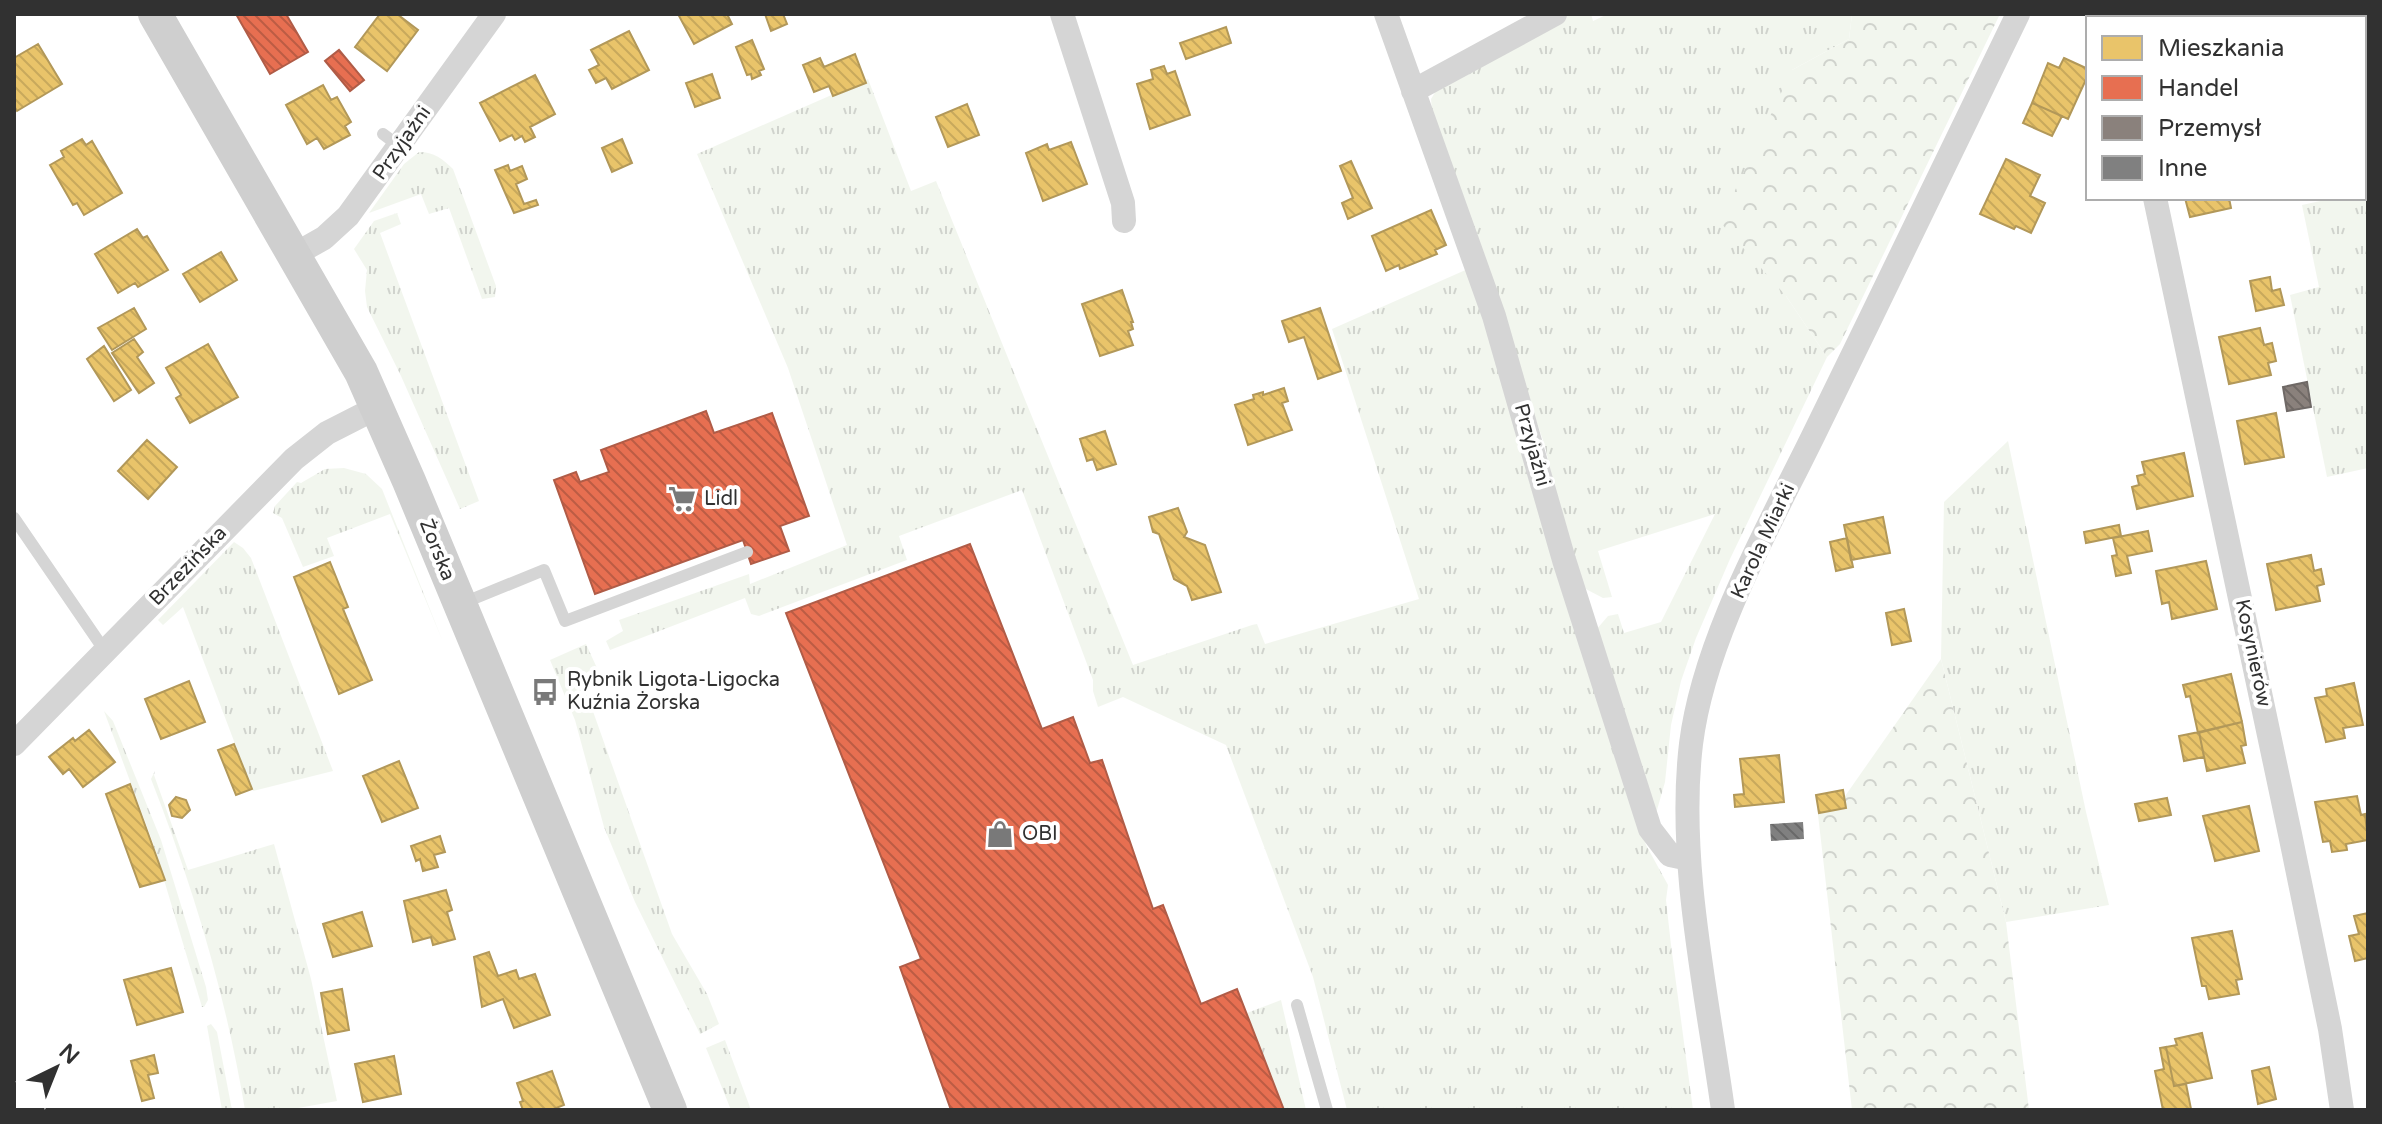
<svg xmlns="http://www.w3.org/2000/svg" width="2382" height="1124" font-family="'Varela Round',sans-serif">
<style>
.grass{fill:url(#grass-tufts)}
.forest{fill:url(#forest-crowns)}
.homes{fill:url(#homes-back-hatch);stroke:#b29859;stroke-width:2}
.shops{fill:url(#shops-back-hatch);stroke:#b05c47;stroke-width:2}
.industry{fill:url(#industry-back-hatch);stroke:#6f6966;stroke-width:2}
.building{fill:url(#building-back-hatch)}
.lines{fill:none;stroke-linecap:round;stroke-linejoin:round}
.service{stroke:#d5d5d5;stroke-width:12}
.minor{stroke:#d5d5d5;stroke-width:24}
.secondary{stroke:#cfcfcf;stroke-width:34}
.labels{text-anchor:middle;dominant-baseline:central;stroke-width:8;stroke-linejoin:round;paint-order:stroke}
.street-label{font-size:20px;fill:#313131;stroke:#fff}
.poi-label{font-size:20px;fill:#313131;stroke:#fff;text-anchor:start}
</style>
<defs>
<pattern id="grass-tufts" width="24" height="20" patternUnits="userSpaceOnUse" patternTransform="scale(2)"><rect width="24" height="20" fill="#f2f6ee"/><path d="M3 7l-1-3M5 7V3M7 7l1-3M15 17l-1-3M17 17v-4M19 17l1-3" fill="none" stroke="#d0d3cd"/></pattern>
<pattern id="forest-crowns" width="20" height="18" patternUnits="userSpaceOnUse" patternTransform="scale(2)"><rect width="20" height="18" fill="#f2f6ee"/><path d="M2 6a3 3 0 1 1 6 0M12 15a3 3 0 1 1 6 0" fill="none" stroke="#d0d3cd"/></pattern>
<pattern id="homes-back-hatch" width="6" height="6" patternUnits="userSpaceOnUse" patternTransform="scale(2)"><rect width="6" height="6" fill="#e9c46a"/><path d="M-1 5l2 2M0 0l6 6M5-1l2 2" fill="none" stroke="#c8a95c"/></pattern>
<pattern id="shops-back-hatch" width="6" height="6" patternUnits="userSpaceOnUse" patternTransform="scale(2)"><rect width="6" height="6" fill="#e76f51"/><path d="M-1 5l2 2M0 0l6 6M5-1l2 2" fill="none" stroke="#bc5c44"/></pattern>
<pattern id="industry-back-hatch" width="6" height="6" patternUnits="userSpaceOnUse" patternTransform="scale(2)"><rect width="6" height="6" fill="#8a817c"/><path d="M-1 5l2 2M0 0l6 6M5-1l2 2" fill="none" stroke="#716a66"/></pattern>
<pattern id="building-back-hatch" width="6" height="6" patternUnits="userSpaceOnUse" patternTransform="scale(2)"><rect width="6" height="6" fill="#808080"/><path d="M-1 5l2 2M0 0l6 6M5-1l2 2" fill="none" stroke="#696969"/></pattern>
</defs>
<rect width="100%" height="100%" fill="#fff"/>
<path class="grass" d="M1570,14H1591L1593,21L1608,14H1852L1849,39L1792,70L1786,296L1827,357L1730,559L1696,638L1681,681L1671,725L1665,782L1655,817L1596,630L1608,616L1618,614L1624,633L1661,622L1715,514L1598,551L1612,597L1603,598L1582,587L1561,518L1545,446L1433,123L1431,99L1440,84Z
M868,79L911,191L936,181L1133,665L1252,625L1257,624L1265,644L1419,599L1332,329L1470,268L1646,845L1668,885L1666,900L1671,945L1693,1110H1347L1313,977L1226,745L1123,697L1098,707L1093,691V680L1022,490L899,536L907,560L759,616L751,614L745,598L610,650L606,641L623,631L619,620L749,574L750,584L847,545L788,368L697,154Z
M419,152C434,152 443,159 453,169L496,286L495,297L482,299L449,208L429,214L421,194L369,213L404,164Z
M2368,191V468L2327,477L2290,295L2319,287L2302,205L2334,198H2364V192Z
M397,213L401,224L380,233L479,501L460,509L401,376L367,307L365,291L367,270L354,249L374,221Z
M2008,441L2086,812L2109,905L2006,922L1941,659L1944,502Z
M344,468L366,474L382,489L443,642L390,514L327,538L334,556L303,567L282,518L273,513L275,506L297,482L301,483L325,469Z
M234,542L243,548L251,558L333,771L253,791L183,607L163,625L158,620Z
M586,644L602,679L584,686L672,934L707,994L719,1024L700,1034L635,902L604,827L575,720L550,660Z
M104,711L113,721L161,840L206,987L208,1000L204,1007H202L153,843Z
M155,771L154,775L188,870L274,844L311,979L337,1101L287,1110H245C226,996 193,886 151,779Z
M1281,1000L1306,1110H1284L1247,1013Z
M211,1024L217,1032L232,1110H222L207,1026Z
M725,1040L751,1110H731L706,1048Z"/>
<path class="forest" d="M1852,14H2000L1840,344L1827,357L1786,296L1720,222L1792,70L1849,39Z
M1941,659L2006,922L2029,1110H1852L1817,806L1836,809Z"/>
<path class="homes" d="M380,14H397L418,30L387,71L355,47Z
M678,14H727L732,24L694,44Z
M765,14H783L787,24L771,31Z
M1226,27L1231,43L1186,59L1180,43Z
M629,31L649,70L612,89L606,78L596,83L589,70L599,65L591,50Z
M752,40L764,69L759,71L761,75L752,79L751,74L747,75L736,47Z
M38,44L62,84L17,111L14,106V58Z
M855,54L866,83L833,96L829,86L814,92L803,65L820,58L824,67Z
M2064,58L2088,69V75L2068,119L2032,103L2048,63L2059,68Z
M1164,66L1167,74L1175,71L1190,115L1150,129L1137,84L1153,79L1151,70Z
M712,74L720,98L695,107L686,83Z
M535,75L555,114L530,127L535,137L525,142L522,136L515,140L512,135L500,141L480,103Z
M323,85L331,100L337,97L351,122L345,126L350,135L324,149L317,138L307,144L286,105Z
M2032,103L2062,116L2052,136L2023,123Z
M967,104L979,135L948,147L936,117Z
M82,139L86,145L92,141L122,193L84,215L77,203L73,205L50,165L64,157L61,151Z
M622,139L632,163L612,172L602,148Z
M1071,142L1087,184L1043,201L1026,153L1047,144L1049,150Z
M2006,159L2040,175L2030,196L2045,203L2031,233L2016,226L2014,229L1980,214Z
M1351,161L1372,208L1348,219L1342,203L1353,198L1340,166Z
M508,165L510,171L522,166L527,179L516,184L524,204L536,200L538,205L514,213L495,170Z
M2185,198H2229L2231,208L2190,217Z
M1431,210L1446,245L1435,250L1437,254L1400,269L1399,265L1386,271L1372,236Z
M137,229L143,238L147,236L168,270L138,287L135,283L118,293L95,254Z
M221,252L237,280L200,302L183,274Z
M2270,277L2272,291L2280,289L2284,305L2256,311L2250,281Z
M1122,290L1133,322H1131L1133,329L1128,331L1133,345L1100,356L1082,304Z
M134,308L146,329L112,350L98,328Z
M1320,308L1341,371L1318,379L1304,337L1289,342L1282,321Z
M2260,328L2264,345L2272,343L2276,361L2268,363L2271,375L2229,384L2219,337Z
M134,339L143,352L137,357L154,383L139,393L112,353Z
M208,344L238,397L190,423L176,398L181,395L166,368Z
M104,346L131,390L114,401L87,359Z
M1284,388L1288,401L1282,403L1292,430L1248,445L1235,405L1254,399L1253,395L1263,392V395Z
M2276,413L2284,457L2245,464L2237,421Z
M1105,431L1116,464L1097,470L1093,459L1087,461L1080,439Z
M147,440L177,467L148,499L118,471Z
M2184,453L2193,496L2137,509L2132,487L2139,485L2137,476L2145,474L2142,462Z
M1178,508L1187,532L1184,537L1205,545L1221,592L1192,600L1187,586L1174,579L1159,534L1153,532L1149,517Z
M1883,517L1890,553L1851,560L1844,525Z
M2119,525L2121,536L2086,543L2084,532Z
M2148,531L2152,551L2127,556L2131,573L2116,576L2112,556L2117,555L2113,538Z
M1847,538L1853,567L1836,571L1830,542Z
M2311,555L2314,571L2321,569L2324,584L2317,586L2320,601L2276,610L2267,564Z
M2206,561L2217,609L2172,619L2169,602L2162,604L2156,571Z
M330,562L348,607L343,609L372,680L339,694L294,577Z
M1904,609L1911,641L1892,645L1886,613Z
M2231,674L2242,722L2198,733L2190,696L2186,697L2183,685Z
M189,681L205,722L161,739L145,699Z
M2354,683L2363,725L2343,728L2345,738L2326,742L2315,698L2327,696L2326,689Z
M2242,722L2246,745L2241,746L2245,763L2207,771L2199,732Z
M89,730L115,762L83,787L69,769L63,774L49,757L73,738L75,741Z
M2199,732L2204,757L2184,761L2179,736Z
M234,744L252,789L236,795L218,750Z
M1779,755L1784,802L1735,807L1734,795L1744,794L1740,759Z
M399,761L418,808L382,822L363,776Z
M130,784L165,880L140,887L106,794Z
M1843,790L1846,808L1819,813L1816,795Z
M2357,796L2361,815L2365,814L2368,840L2346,844L2347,850L2332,852L2330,841L2323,842L2315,802Z
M176,797L186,800L190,810L182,818L172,816L169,805Z
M2167,798L2171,815L2139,821L2135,804Z
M2249,806L2259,851L2215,861L2203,816Z
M440,836L445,852L434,855L438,867L423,871L420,859L416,861L411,846Z
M446,890L452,910L447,912L455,939L433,945L431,937L413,942L404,901Z
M362,912L372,946L333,957L323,924Z
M2368,913V958L2355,961L2349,936L2359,934L2354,916Z
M2232,931L2242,979L2236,980L2239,994L2209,999L2206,986H2202L2192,938Z
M489,952L498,976L516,970L519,979L535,974L550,1015L514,1028L503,999L482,1007L474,957Z
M171,968L183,1012L137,1025L124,980Z
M342,989L349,1030L328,1034L321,993Z
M2202,1033L2212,1078L2174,1086L2166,1047L2177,1045L2175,1039Z
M2166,1047L2174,1086L2186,1084L2191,1109L2163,1110L2155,1071L2164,1069L2160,1048Z
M154,1055L158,1073L148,1075L154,1098L142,1101L131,1061Z
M394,1056L401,1094L363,1102L355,1064Z
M2269,1067L2276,1099L2258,1104L2252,1071Z
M552,1071L564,1105L551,1110H523L520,1102L523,1101L517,1083Z"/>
<path class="shops" d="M236,14H286L308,52L270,74Z
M339,50L364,80L350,91L325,61Z
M706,411L714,433L772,413L809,516L780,526L789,551L751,564L743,540L595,594L554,480L576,472L580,482L609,472L601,450Z
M970,544L1042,729L1073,717L1090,763L1102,760L1153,909L1163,905L1201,1004L1237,989L1284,1110H951L900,967L921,959L786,613Z"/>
<path class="industry" d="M2307,382L2311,407L2287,411L2283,387Z"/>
<path class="building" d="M1803,822L1804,839L1771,841L1770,824Z"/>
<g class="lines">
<path class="service" d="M383,134L399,146
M14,518L105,651
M463,603L544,570L565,621L747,552
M1297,1005L1327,1110"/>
<path class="minor" d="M1062,14L1123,203L1124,221
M1386,14L1494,316L1564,560L1650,829L1670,855L1689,859
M2113,14L2114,18
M1413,91L1555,14
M2155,198L2290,834L2330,1029L2342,1110
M294,255L324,238L348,216L494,14
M14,744L294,459L327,433L378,407
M1723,1110C1707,994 1677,861 1691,744C1704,638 1771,523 1818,426C1885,289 1951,152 2018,14"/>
<path class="secondary" d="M155,14L361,372L409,481L670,1110"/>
</g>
<defs>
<g id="supermarket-bare" transform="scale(2.16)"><path d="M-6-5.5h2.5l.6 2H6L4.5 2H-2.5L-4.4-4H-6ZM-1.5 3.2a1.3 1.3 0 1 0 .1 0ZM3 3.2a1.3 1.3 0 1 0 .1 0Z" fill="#797979" stroke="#fff" stroke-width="2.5" paint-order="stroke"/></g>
<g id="bus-bare" transform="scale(2.16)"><path d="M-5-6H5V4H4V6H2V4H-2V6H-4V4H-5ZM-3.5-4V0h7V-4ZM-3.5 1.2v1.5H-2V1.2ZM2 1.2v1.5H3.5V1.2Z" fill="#797979" stroke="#fff" stroke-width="2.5" paint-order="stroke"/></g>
<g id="shop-bare" transform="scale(2.16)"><path d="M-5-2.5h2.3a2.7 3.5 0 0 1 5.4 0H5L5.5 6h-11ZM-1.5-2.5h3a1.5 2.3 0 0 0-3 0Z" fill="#797979" stroke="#fff" stroke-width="2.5" paint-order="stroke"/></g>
</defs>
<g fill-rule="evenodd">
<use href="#supermarket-bare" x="682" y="499"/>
<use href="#bus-bare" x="545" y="692"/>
<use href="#shop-bare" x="1000" y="834"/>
</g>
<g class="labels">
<g class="street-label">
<text transform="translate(402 143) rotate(-55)">Przyjaźni</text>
<text transform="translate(1532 445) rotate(74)">Przyjaźni</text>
<text transform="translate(1763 541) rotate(-65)">Karola Miarki</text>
<text transform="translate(437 550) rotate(68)">Żorska</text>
<text transform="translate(188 566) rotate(-46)">Brzezińska</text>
<text transform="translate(2253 653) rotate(78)">Kosynierów</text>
</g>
<g class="poi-label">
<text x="704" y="499">Lidl</text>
<text x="567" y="680">Rybnik Ligota-Ligocka<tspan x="567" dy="23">Kuźnia Żorska</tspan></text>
<text x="1022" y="834">OBI</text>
</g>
</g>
<rect width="2382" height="1124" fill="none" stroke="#313131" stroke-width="32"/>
<rect x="2086" y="16" width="280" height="184" fill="#ffffff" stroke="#adadad" stroke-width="2"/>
<rect x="2102" y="36" width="40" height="24" fill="#e9c46a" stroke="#adadad" stroke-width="2"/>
<text x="2158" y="56" font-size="24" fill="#313131">Mieszkania</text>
<rect x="2102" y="76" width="40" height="24" fill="#e76f51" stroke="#adadad" stroke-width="2"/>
<text x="2158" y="96" font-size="24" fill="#313131">Handel</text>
<rect x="2102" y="116" width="40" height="24" fill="#8a817c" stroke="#adadad" stroke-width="2"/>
<text x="2158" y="136" font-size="24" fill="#313131">Przemysł</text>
<rect x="2102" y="156" width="40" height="24" fill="#808080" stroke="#adadad" stroke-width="2"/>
<text x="2158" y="176" font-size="24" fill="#313131">Inne</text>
<g transform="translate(56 1068) rotate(43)" stroke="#ffffff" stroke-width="6" paint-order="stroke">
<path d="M0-6L14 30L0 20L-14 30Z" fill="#313131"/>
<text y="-12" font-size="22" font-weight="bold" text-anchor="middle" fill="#313131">N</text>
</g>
</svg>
